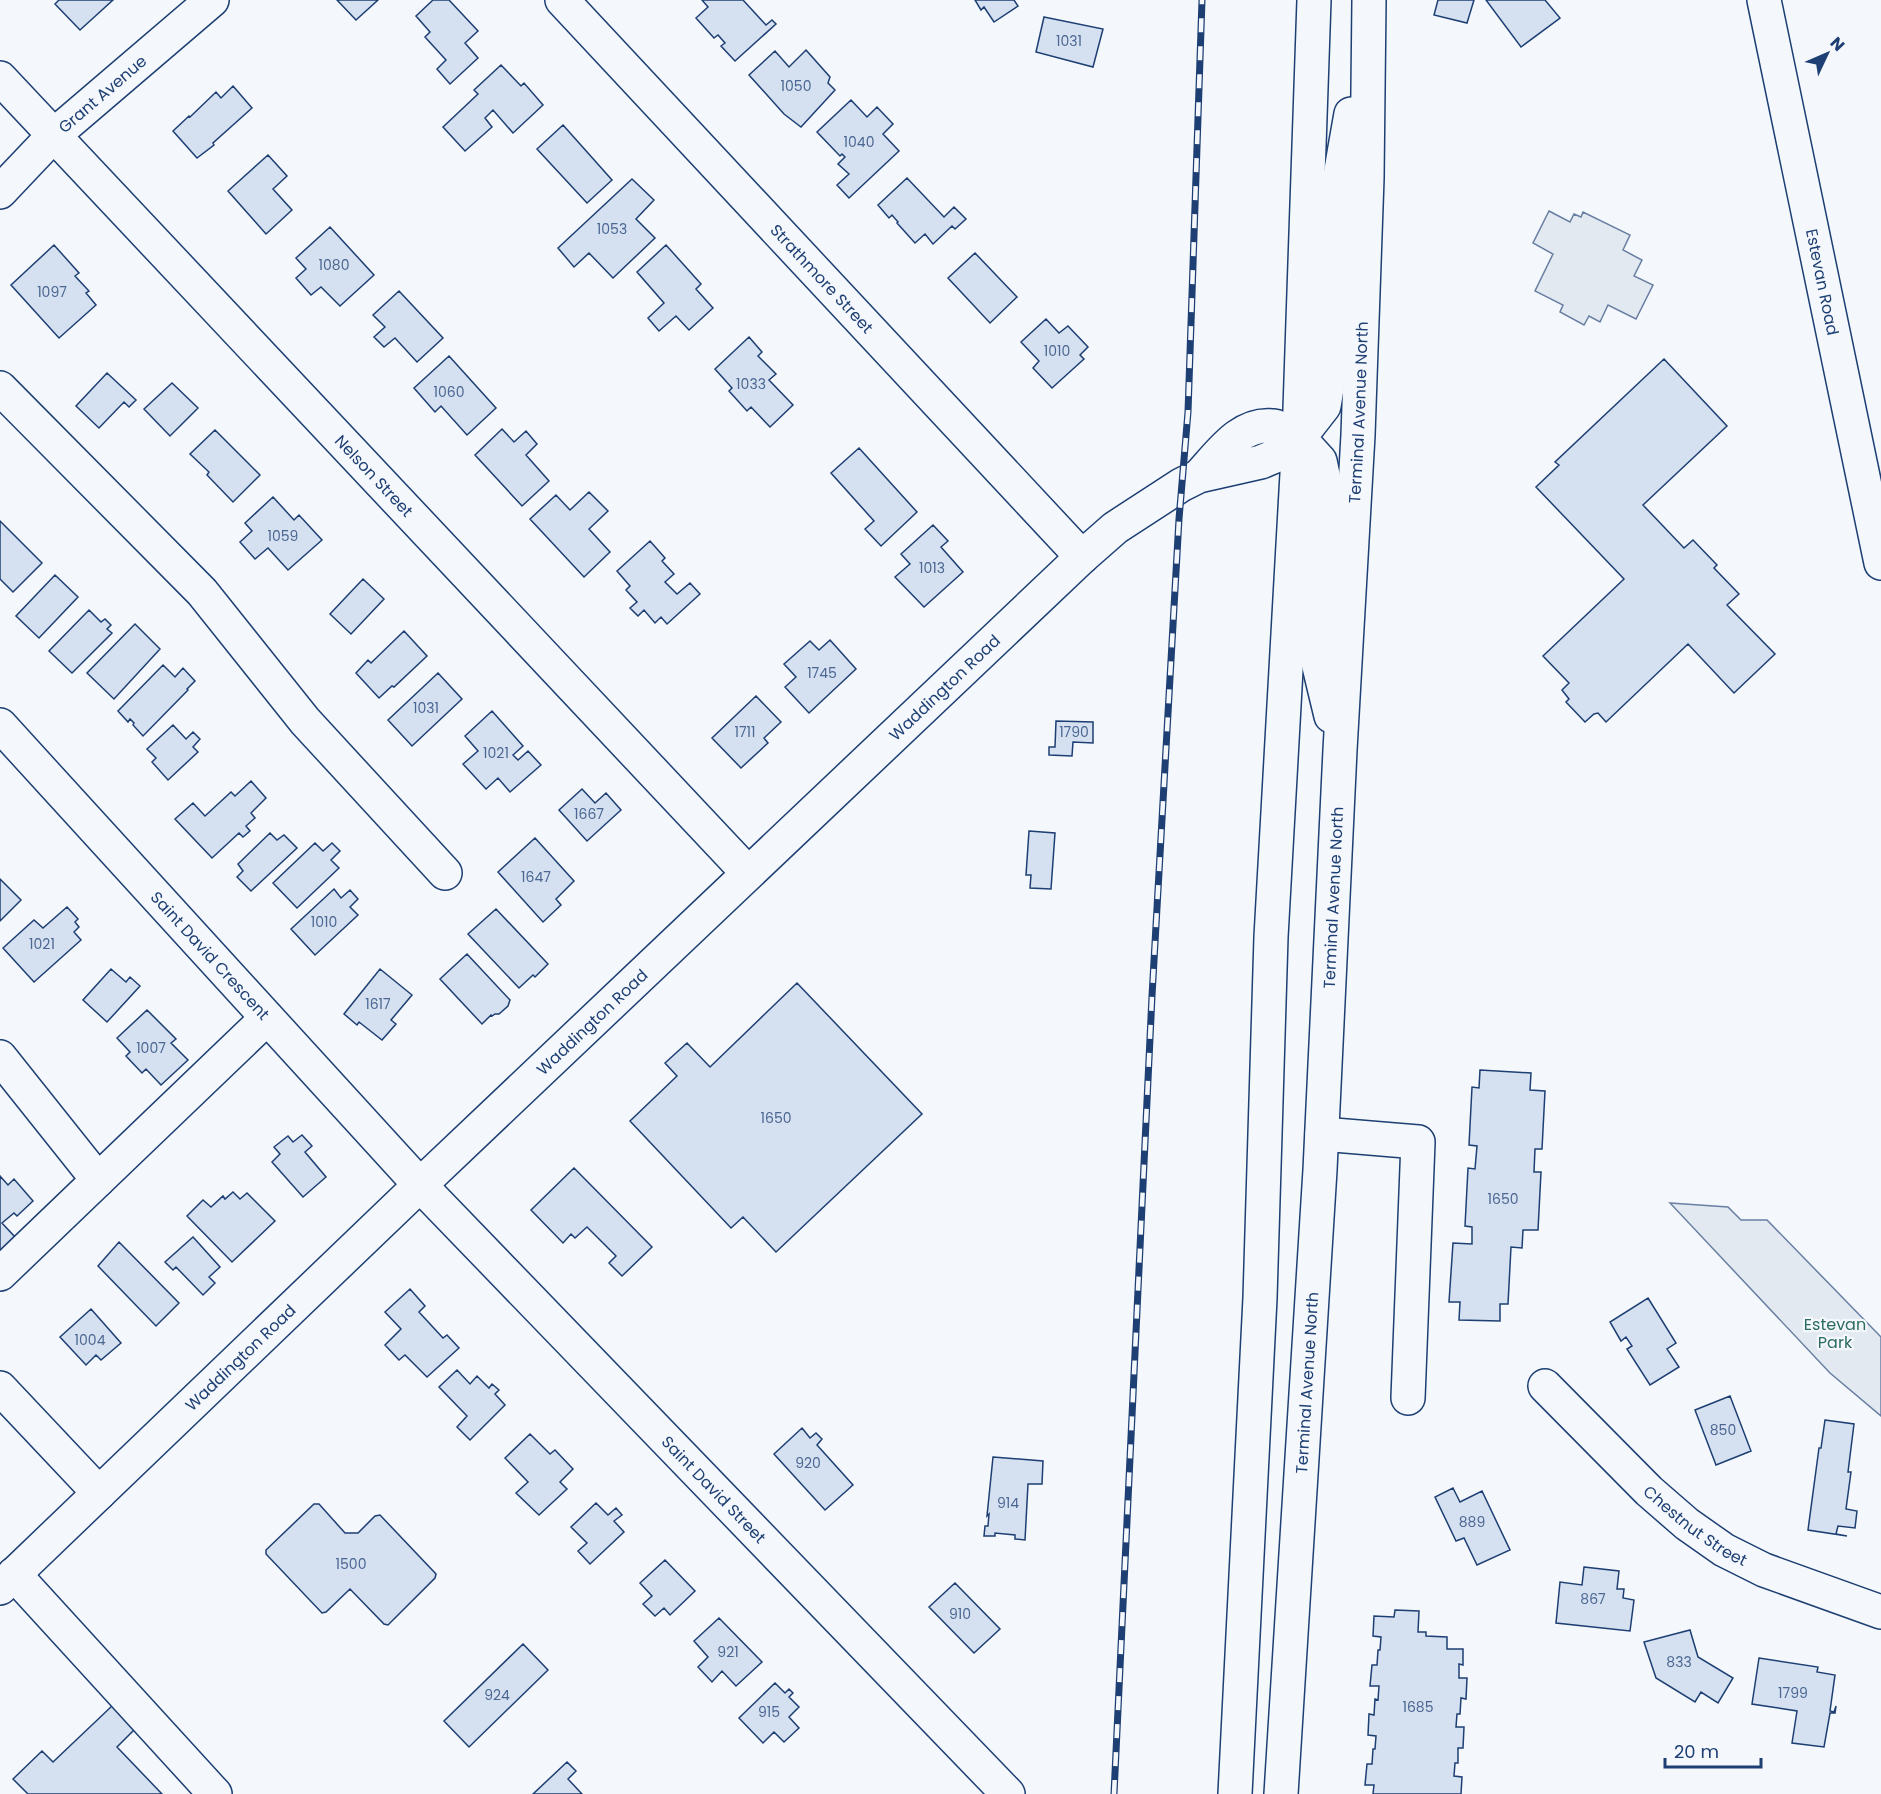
<svg xmlns="http://www.w3.org/2000/svg" width="1881" height="1794" font-family="Poppins,sans-serif">
<style>
.green{fill:#e3e9f0;stroke:#687fa3;stroke-width:1.5}
.building{fill:#d5e0f0;stroke:#1d3f73;stroke-width:1.5}
.lines{fill:none;stroke-linecap:round;stroke-linejoin:round}
.minor-casing{stroke:#1d3f73;stroke-width:36}
.major-casing{stroke:#1d3f73;stroke-width:36}
.minor{stroke:#f4f7fb;stroke-width:33}
.major{stroke:#f4f7fb;stroke-width:33}
.rail-casing{stroke:#1d3f73;stroke-width:7}
.rail{stroke:#f4f7fb;stroke-width:4.5;stroke-dasharray:14;stroke-linecap:butt}
.labels{text-anchor:middle;dominant-baseline:central;stroke-width:4.5;stroke-linejoin:round;paint-order:stroke}
.number-label{font-size:14px;fill:#4b6792}
.street-label{font-size:16px;fill:#1d3f73;stroke:#f4f7fb}
.park-label{font-size:16px;fill:#2c6c60;stroke:#f4f7fb}
</style>
<rect width="100%" height="100%" fill="#f4f7fb"/>
<path class="green" d="M1549,211L1570,222L1574,214L1581,217L1583,212L1630,235L1623,250L1642,260L1634,276L1653,285L1636,319L1608,305L1600,322L1589,316L1584,325L1560,312L1563,305L1535,291L1553,254L1533,243Z
M1670,1203L1728,1207L1741,1220H1767L1881,1337V1416L1830,1373Z"/>
<path class="building" d="M59,0H113L80,30L55,4Z
M337,0H378L356,20Z
M433,0H449L478,31L465,43L478,58L450,84L437,69L446,60L425,37L430,32L416,16Z
M702,0H743L766,25L772,20L776,24L735,61L721,46L725,43L718,35L714,38L696,18L708,7Z
M975,0H1014L1018,6L994,22L984,7L981,10Z
M1438,0H1474L1467,23L1434,15Z
M1486,0H1545L1560,18L1521,47Z
M1044,17L1103,29L1093,67L1036,52Z
M806,50L830,77L828,83L835,90L801,127L784,114L749,75L775,51L789,67Z
M501,65L521,86L524,83L543,105L513,133L493,110L485,118L492,127L465,151L443,127L478,94L474,90Z
M233,86L252,108L213,143L214,145L197,158L173,131L189,116L190,117L216,92L221,98Z
M851,100L867,117L877,107L893,124L883,134L899,151L849,198L837,185L849,174L838,164L845,157L842,154L840,156L817,132Z
M563,125L612,180L587,203L537,149Z
M268,155L287,176L273,189L292,210L266,234L228,191Z
M907,178L944,217L954,207L966,219L955,229L952,226L933,244L925,234L915,243L897,223L898,222L892,215L889,218L878,205Z
M632,179L654,200L636,219L655,238L613,278L589,253L574,267L558,248Z
M330,227L374,275L340,306L321,287L311,295L296,278L306,269L296,258Z
M54,245L79,273L75,276L89,291L86,293L96,305L59,338L11,285Z
M666,245L701,284L696,289L713,308L689,330L676,316L659,331L648,318L664,303L637,272Z
M975,253L1017,297L990,323L948,278Z
M399,291L443,338L417,362L395,338L384,347L374,337L385,327L373,315Z
M1046,319L1059,333L1068,326L1088,347L1080,355L1084,359L1052,388L1033,368L1039,361L1021,342Z
M749,337L762,352L758,356L776,374L769,380L793,405L770,427L751,407L747,411L729,391L732,388L715,369Z
M449,356L496,408L467,435L441,406L435,412L414,388Z
M1664,359L1727,426L1643,505L1684,548L1693,540L1717,565L1714,568L1739,594L1727,605L1775,654L1734,693L1688,644L1606,722L1598,713L1594,714L1585,722L1566,702L1569,699L1562,690L1569,683L1543,656L1624,579L1536,487L1559,465L1555,462Z
M107,373L136,400L129,407L124,402L99,428L76,406Z
M172,383L198,408L170,436L144,409Z
M502,429L514,442L526,431L537,444L526,455L549,481L522,506L475,455Z
M215,430L260,475L233,502L207,475L209,472L190,454Z
M859,448L917,512L881,546L865,529L874,521L831,473Z
M589,492L608,511L589,529L610,552L584,577L530,519L556,495L570,510Z
M273,497L294,520L299,515L322,540L288,570L268,548L255,559L240,542L252,531L245,523Z
M0,521L42,563L13,592L0,579Z
M933,525L948,541L941,547L963,572L924,607L895,577L910,564L901,554Z
M650,541L665,558L662,561L674,574L665,582L677,594L690,583L700,594L667,624L661,617L655,623L644,610L638,616L630,608L637,602L626,590L630,586L617,571Z
M55,575L78,597L39,638L16,616Z
M363,579L384,599L351,634L330,614Z
M89,610L101,622L105,619L111,625L107,629L112,633L72,673L49,651Z
M135,624L160,649L114,699L87,673Z
M404,631L427,656L394,687L392,686L379,698L356,673L368,660L371,663Z
M830,640L856,669L809,713L785,687L796,677L784,664L810,641L819,650Z
M163,665L175,677L183,668L195,681L187,689L188,690L143,736L133,725L134,723L130,719L128,722L118,711Z
M438,673L462,699L412,746L388,720Z
M756,696L781,722L764,738L768,743L741,768L712,738Z
M492,711L523,746L513,755L518,760L528,751L541,765L510,792L498,778L486,789L463,764L478,751L465,736Z
M1056,721L1093,722V743L1073,742L1072,756L1049,755V747H1055Z
M173,725L186,739L193,732L200,739L193,747L198,752L168,780L152,762L156,758L147,749Z
M251,781L266,798L251,813L255,818L246,826L250,831L243,837L239,833L212,858L175,819L193,803L205,816L231,792L235,796Z
M582,789L595,803L606,793L621,810L587,841L559,810Z
M1029,831L1055,833L1051,889L1030,888L1031,875H1026Z
M270,833L277,840L284,835L297,848L251,891L237,877L243,871L238,864Z
M535,838L574,881L556,899L561,905L543,922L498,872Z
M315,843L323,851L332,843L340,851L331,860L339,868L297,908L273,883Z
M0,879L21,900L0,921Z
M334,889L341,898L350,890L358,899L350,907L358,915L315,955L291,929Z
M67,907L78,919L75,922L79,927L74,932L81,940L34,982L3,948L34,920L43,928Z
M496,909L548,964L535,977L533,975L519,988L468,934Z
M467,954L510,1000L508,1006L499,1014H495L492,1016L491,1015L482,1024L440,979Z
M111,969L126,982L130,977L140,986L107,1022L83,1000Z
M380,969L412,995L391,1020L396,1024L382,1040L359,1022L357,1025L344,1014Z
M797,983L922,1114L776,1252L743,1217L731,1228L630,1121L677,1076L665,1063L687,1043L710,1067Z
M147,1010L176,1039L171,1043L188,1060L161,1085L146,1069L142,1073L126,1056L130,1052L117,1038Z
M1480,1070L1531,1073L1530,1090L1545,1091L1542,1149H1535L1534,1172H1541L1538,1230H1523L1522,1248L1511,1247L1508,1304H1500V1321L1459,1320L1460,1302H1449L1453,1243L1472,1244V1227L1465,1226L1468,1168L1475,1169L1477,1146L1469,1145L1472,1087L1479,1088Z
M302,1135L312,1146L305,1152L326,1177L303,1197L272,1162L280,1154L274,1147L288,1136L293,1142Z
M574,1168L652,1247L622,1276L609,1263L616,1256L587,1227L575,1238L571,1234L563,1243L531,1210Z
M0,1176L8,1185L14,1179L33,1201L17,1216L14,1213L2,1223L15,1237L0,1251Z
M233,1192L240,1199L247,1193L275,1221L232,1262L187,1216L203,1200L211,1207L223,1196L225,1199Z
M193,1237L220,1267L209,1277L215,1283L203,1295L176,1267L173,1270L165,1262Z
M119,1242L179,1303L156,1326L98,1266Z
M410,1289L425,1306L419,1312L443,1338L447,1335L459,1348L427,1377L405,1355L399,1360L385,1345L401,1329L385,1312Z
M1648,1298L1676,1343L1667,1349L1679,1367L1650,1385L1627,1349L1632,1346L1626,1337L1621,1341L1610,1322Z
M91,1309L121,1343L101,1360L96,1355L86,1365L60,1337Z
M457,1370L470,1384L477,1376L489,1388L492,1384L499,1390L495,1394L505,1405L470,1440L457,1427L467,1416L439,1387Z
M1730,1396L1751,1451L1716,1465L1695,1410Z
M1825,1420L1854,1424L1848,1472H1851L1846,1509L1857,1511L1855,1528L1838,1526L1836,1534L1847,1536L1808,1530L1819,1448H1821Z
M802,1428L810,1438L816,1433L822,1439L817,1445L853,1485L825,1510L774,1454Z
M530,1434L550,1454L555,1450L573,1469L560,1482L567,1489L539,1515L516,1493L528,1482L505,1458Z
M993,1457L1043,1461L1042,1484H1028L1025,1540L1015,1539V1535L995,1533V1536H984L985,1526H988L989,1514L987,1516Z
M1453,1488L1460,1502L1482,1491L1510,1550L1477,1565L1464,1538L1456,1541L1435,1497Z
M596,1503L608,1515L616,1508L622,1515L614,1521L624,1532L590,1564L578,1551L587,1543L571,1527Z
M314,1504H319L345,1533H358L375,1516L380,1515L436,1574L435,1578L388,1625L384,1624L350,1589L326,1612L322,1613L266,1554V1550Z
M665,1560L695,1591L670,1615L664,1608L655,1616L643,1604L652,1596L640,1583Z
M1584,1567L1619,1571L1617,1589H1624L1623,1598L1634,1600L1630,1631L1556,1623L1560,1582L1582,1585Z
M955,1583L1000,1629L974,1653L929,1607Z
M1395,1610L1419,1611L1418,1632H1426V1636L1447,1637V1649H1463V1665L1459,1664V1678H1467L1466,1699L1461,1698L1460,1714H1457L1456,1727H1464L1463,1748H1458V1763H1455L1454,1776L1462,1777L1461,1794H1373L1374,1785H1365L1367,1764H1372L1373,1749H1375L1376,1736L1368,1735L1369,1714L1374,1715L1375,1699L1378,1700L1379,1686H1370L1372,1665H1377L1378,1650H1380L1381,1637L1373,1636L1374,1616L1394,1617Z
M719,1618L762,1662L736,1686L722,1671L712,1682L698,1667L708,1657L694,1641Z
M1690,1630L1698,1657L1733,1678L1718,1703L1701,1692L1695,1702L1656,1678L1644,1642Z
M523,1644L548,1670L469,1747L444,1721Z
M1759,1658L1818,1667L1817,1672L1835,1675L1830,1711L1834,1712L1836,1706L1835,1713H1830L1824,1747L1792,1743L1797,1711L1752,1704Z
M775,1683L785,1693L789,1689L793,1693L789,1697L799,1707L789,1717L799,1728L784,1742L774,1732L763,1743L739,1718Z
M113,1705L135,1729L117,1747L162,1794H28L13,1779L42,1751L53,1762Z
M567,1762L576,1771L568,1779L582,1794H533Z"/>
<g class="lines">
<g class="minor-casing">
<g id="minor">
<path id="s1" d="M562,0L1082,557"/>
<path id="s2" d="M1764,0L1881,563"/>
<path id="s3" d="M0,78L748,873"/>
<path id="s4" d="M0,192L53,136L212,0"/>
<path d="M0,388L202,592L305,721L445,873"/>
<path id="s5" d="M0,725L420,1185L1008,1794"/>
<path d="M0,1057L98,1180"/>
<path d="M1322,1134L1418,1142L1408,1398"/>
<path d="M0,1274L267,1018"/>
<path id="s6" d="M1545,1386L1649,1491L1687,1524L1724,1550L1764,1570L1881,1612"/>
<path d="M0,1388L99,1493"/>
<path d="M14,1574L215,1794"/>
<path id="s7" d="M0,1588L420,1185L1082,557L1115,528L1181,485L1199,476L1261,462L1280,454L1299,438C1291,434 1282,427 1273,426C1240,422 1219,455 1199,476"/>
</g>
</g>
<g class="major-casing">
<g id="major">
<path d="M1299,438L1324,406L1330,371L1340,176L1351,114"/>
<path d="M1299,438L1320,461L1328,498L1318,662L1331,716"/>
<path d="M1235,1794L1260,1298L1271,937L1299,438L1314,0"/>
<path id="s8" d="M1281,1794L1320,1170L1340,750L1358,435L1367,178L1369,0"/>
</g>
</g>
<use href="#minor" class="minor"/>
<use href="#major" class="major"/>
<g class="rail-casing">
<path id="rail" d="M1114,1794L1152,996L1179,519L1188,412L1202,0"/>
</g>
<use href="#rail" class="rail"/>
</g>
<g class="labels">
<g class="number-label">
<text x="1069" y="41">1031</text>
<text x="796" y="86">1050</text>
<text x="859" y="142">1040</text>
<text x="612" y="229">1053</text>
<text x="334" y="265">1080</text>
<text x="52" y="292">1097</text>
<text x="1057" y="351">1010</text>
<text x="751" y="384">1033</text>
<text x="449" y="392">1060</text>
<text x="283" y="536">1059</text>
<text x="932" y="568">1013</text>
<text x="822" y="673">1745</text>
<text x="426" y="708">1031</text>
<text x="745" y="732">1711</text>
<text x="1074" y="732">1790</text>
<text x="496" y="753">1021</text>
<text x="589" y="814">1667</text>
<text x="536" y="877">1647</text>
<text x="324" y="922">1010</text>
<text x="42" y="944">1021</text>
<text x="378" y="1004">1617</text>
<text x="151" y="1048">1007</text>
<text x="776" y="1118">1650</text>
<text x="1503" y="1199">1650</text>
<text x="90" y="1340">1004</text>
<text x="1723" y="1430">850</text>
<text x="808" y="1463">920</text>
<text x="1008" y="1503">914</text>
<text x="1472" y="1522">889</text>
<text x="351" y="1564">1500</text>
<text x="1593" y="1599">867</text>
<text x="960" y="1614">910</text>
<text x="728" y="1652">921</text>
<text x="1679" y="1662">833</text>
<text x="1793" y="1693">1799</text>
<text x="497" y="1695">924</text>
<text x="1418" y="1707">1685</text>
<text x="769" y="1712">915</text>
</g>
<g class="street-label">
<text stroke="none"><textPath href="#s4" startOffset="142">Grant Avenue</textPath></text>
<text stroke="none"><textPath href="#s1" startOffset="381">Strathmore Street</textPath></text>
<text stroke="none"><textPath href="#s2" startOffset="288">Estevan Road</textPath></text>
<text stroke="none"><textPath href="#s8" startOffset="1384">Terminal Avenue North</textPath></text>
<text stroke="none"><textPath href="#s3" startOffset="546">Nelson Street</textPath></text>
<text stroke="none"><textPath href="#s7" startOffset="1305">Waddington Road</textPath></text>
<text stroke="none"><textPath href="#s8" startOffset="898">Terminal Avenue North</textPath></text>
<text stroke="none"><textPath href="#s5" startOffset="312">Saint David Crescent</textPath></text>
<text stroke="none"><textPath href="#s7" startOffset="819">Waddington Road</textPath></text>
<text stroke="none"><textPath href="#s7" startOffset="333">Waddington Road</textPath></text>
<text stroke="none"><textPath href="#s8" startOffset="412">Terminal Avenue North</textPath></text>
<text stroke="none"><textPath href="#s5" startOffset="1046">Saint David Street</textPath></text>
<text stroke="none"><textPath href="#s6" startOffset="206">Chestnut Street</textPath></text>
</g>
<g class="park-label">
<text x="1835" y="1324">Estevan<tspan x="1835" dy="18">Park</tspan></text>
</g>
</g>
<g transform="translate(1827 54) rotate(46)" stroke="#f4f7fb" stroke-width="4.5" paint-order="stroke">
<path d="M0-4.5L10 22L0 15L-10 22Z" fill="#1d3f73"/>
<text y="-9" font-size="16" font-weight="bold" text-anchor="middle" fill="#1d3f73">N</text>
</g>
<path d="M1665 1758v9h96v-9" fill="none" stroke="#1d3f73" stroke-width="3"/>
<text x="1674" y="1758" font-size="18" fill="#1d3f73" stroke="#f4f7fb" stroke-width="4.5" paint-order="stroke">20 m</text>
</svg>
